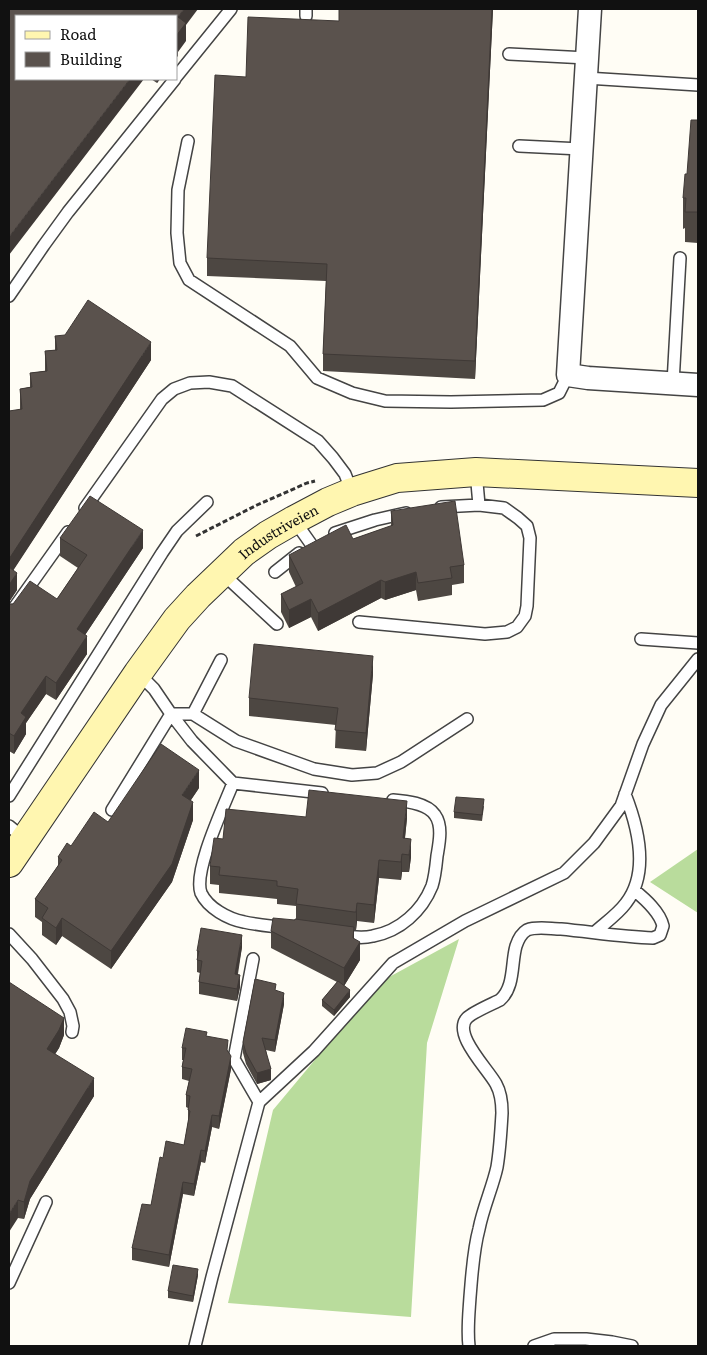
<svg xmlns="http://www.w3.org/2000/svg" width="707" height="1355" font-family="Literata,serif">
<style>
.forest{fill:#b9dc9c}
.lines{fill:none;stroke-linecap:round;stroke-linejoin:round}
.lane-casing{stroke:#444;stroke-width:14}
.street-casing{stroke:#444;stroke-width:25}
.secondary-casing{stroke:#333;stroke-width:30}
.path{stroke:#333;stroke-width:3;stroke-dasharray:5 2.5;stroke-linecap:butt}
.lane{stroke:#fff;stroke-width:11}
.street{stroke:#fff;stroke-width:22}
.secondary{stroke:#fff6b0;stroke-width:28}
.wall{fill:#4d4742}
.shaded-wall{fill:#3f3936}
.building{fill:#5a524d;stroke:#3f3936}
.labels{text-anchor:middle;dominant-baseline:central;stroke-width:5;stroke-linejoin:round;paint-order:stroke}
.street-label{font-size:14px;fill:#111;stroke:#fff}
</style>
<rect width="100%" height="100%" fill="#fffdf5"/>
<path class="forest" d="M698,849V913L650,882Z
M459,939L427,1043L411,1317L228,1303L273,1110L380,982Z"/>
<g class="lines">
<g class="lane-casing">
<path id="lane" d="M306,16V9
M509,54L587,58
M176,77L231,9
M586,78L698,85
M188,141L178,190L177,233L180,263L189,280L290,346L317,378L352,393L385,401L451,402L543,400L559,393L568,375
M519,146L581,149
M9,296L44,245L68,212L175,79
M673,383L680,258
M476,472L479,505
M85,508L162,399L174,389L190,383L209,382L232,386L318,441L333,458L345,474L352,492
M294,520L311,544
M335,533L375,520L406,513
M275,572L299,553
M222,573L277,624
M9,615L68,532
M359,622L485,634L507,632L517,627L525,616L527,606L530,538L527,526L518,518L504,508L479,505L441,507
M641,639L698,643
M138,673L154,689L171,714L192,741L233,783L322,793
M193,714L236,741L314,769L352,775L377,773L401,762L467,719
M233,783C224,806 193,871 201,893C208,908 228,919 244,922C258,925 272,926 286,928
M9,796L162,553L177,531L207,502
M112,810L171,714H193L221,660
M9,826L25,839
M595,932C605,923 618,914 626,903C650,872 638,827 625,794
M9,934L32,959L63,999L70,1012L73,1026L72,1032
M339,935C350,937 362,939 373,936C400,931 422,911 432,886C435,877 436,866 437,856C439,844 443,826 435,815C427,803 406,801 393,800
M259,1102L314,1051L393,963L465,921L564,873L594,843L621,806L643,744L661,705L698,659
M9,1283L46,1202
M195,1346L212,1277L259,1102L234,1059L253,959
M469,1346C467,1330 469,1313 470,1297C472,1274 473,1251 479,1229C483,1208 493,1186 497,1167C500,1149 501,1131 502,1113C502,1103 501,1093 496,1084C488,1069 452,1034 467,1018C473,1012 492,1004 500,1000C515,987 511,963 516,946C518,940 522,933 527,930C537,926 551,929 561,929C592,932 623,937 653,938L660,935L663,926C660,912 645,899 634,890
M534,1346L554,1339H586L612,1342L632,1346"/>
</g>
<g class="street-casing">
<path id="street" d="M590,9L568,375L588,378L698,385"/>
</g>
<g class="secondary-casing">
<g id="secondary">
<path id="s1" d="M9,863L138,673L177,619L198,596L244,552L268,535L294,520L328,502L352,492L397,478L476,472L698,483"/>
</g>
</g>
<path class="path" d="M196,536L257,505L307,483L315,481"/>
<use href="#lane" class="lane"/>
<use href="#street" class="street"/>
<use href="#secondary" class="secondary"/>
</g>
<path class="wall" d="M493,9L475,379L323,371V354L326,281L207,276V258L246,77L339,21Z
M151,79H160L157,83Z
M698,120V243L685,242V228L683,229V198Z
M55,336L151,360L13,570L17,590L9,602V411L20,410V389L30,387V373L45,371V351L55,350Z
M391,511L464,565V583L452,585V595L418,601L416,590L385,600L381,598L318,631L311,617L289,628L281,612V594L296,587L289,572V555L353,539L391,526Z
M60,538L143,548L85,635L87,654L56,700L46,694L26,723V734L14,754L9,751V604L57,599L78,568L60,556Z
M373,674L366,751L335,748L336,725L249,716V698Z
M199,788L191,800L193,820L172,882L111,969L62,936L56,945L42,935V922L35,917V899L58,866V857L71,846L108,822Z
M484,806L482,821L454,818V812Z
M306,817L407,818L405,838L411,857L409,872H402L401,880L379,878L374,923L357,921L356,930H354V939L360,960L344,986L350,997L334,1016L322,1006V1000L337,982L271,948V931L296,919V906L277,904V899L219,893V885L210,884V866L223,839Z
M242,947L238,974L240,987L237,1001L199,994V982L200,973L197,972V951Z
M9,982L64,1035L59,1048L55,1054L94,1096L30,1199L24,1219L18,1218Z
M276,991L284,1004L275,1052L266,1050L271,1080L257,1084L246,1064L243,1053V1042Z
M207,1036L228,1051L231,1069L219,1129L212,1127L205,1163L201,1162L194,1196L183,1194L169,1267L132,1260V1248L151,1205L163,1158L184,1145L188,1122V1108L186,1107V1095L189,1081L182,1079V1067L183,1060H182V1048Z
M198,1275L193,1302L168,1298V1291Z"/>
<path class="shaded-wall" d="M184,9H198L186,25V41L178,52V56L176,58V36L178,17Z
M492,9H493L475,379V361Z
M130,79H144L9,255V237Z
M157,79H160L157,83Z
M151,342V360L9,577V559Z
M143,530V548L77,647V629Z
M416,572V590L385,600V582Z
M17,573V590L9,602V585Z
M381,580V598L318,631V613Z
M311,599V617L289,628V610Z
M87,636V654L56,700V683Z
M373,656V674L366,751V733Z
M46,676V694L26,723V734L14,754V736L21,713Z
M199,770V788L182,813V795Z
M407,801V818L403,856V838Z
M193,802V820L172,882L111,969V951Z
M411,839V857L409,872V855Z
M402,854V872L401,880V862Z
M379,860V878L374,923V905Z
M357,903V921L356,930V912Z
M62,918V936L56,945V928Z
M354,927V944L360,942V960L344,986V968L353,938Z
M242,935V947L235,986V974Z
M240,975V987L237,1001V989Z
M350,990V997L334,1016V1010Z
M284,993V1004L275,1052V1040Z
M64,1018V1035L59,1048L47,1067V1049Z
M231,1056V1069L219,1129V1116Z
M271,1069V1080L257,1084V1073Z
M94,1078V1096L30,1199L24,1219V1202L30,1181Z
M212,1115V1127L205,1163V1151Z
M201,1150V1162L194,1196V1184Z
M183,1182V1194L169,1267V1255Z
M18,1200V1218L9,1232V1214Z
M198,1269V1275L193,1302V1296Z"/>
<path class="building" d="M9,9H184L178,17L186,23L176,36V16H16V79H130L9,237Z
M339,9H492L475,361L323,354L327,264L207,258L215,75L246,77L248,17L339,21Z
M691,120H698V212H685L686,198H683L685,174H687Z
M88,300L151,342L9,559V411L22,409L20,389L32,387L30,373L47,371L45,351L57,350L55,336L65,335Z
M90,496L143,530L77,629L87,636L56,683L46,676L21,713L26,717L14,736L9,733V604H13L30,581L57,599L87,555L60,538Z
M455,501L464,565L450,567L452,578L418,583L416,572L385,582L381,580L318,613L311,599L289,610L281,594L303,583L289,555L346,525L353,539L393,525L391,511Z
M9,567L17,573L9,585Z
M254,644L373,656L366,733L335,730L338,708L249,698Z
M161,744L199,770L182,795L193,802L172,864L111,951L62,918L56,928L42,918L48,908L35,899L62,860L58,857L67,843L71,846L94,812L108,822Z
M309,790L407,801L403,838L411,839L409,855L402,854L401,862L379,860L374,905L357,903L356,912H354L296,904L298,889L277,886V881L219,875L220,867L210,866L214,838L223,839L226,809L306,817Z
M456,797L484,799L482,815L454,812Z
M273,918L295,920V919L354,927L353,938L360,942L344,968L271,931Z
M201,928L242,935L235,974L240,975L237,989L199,982L202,961L197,960L199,951H197Z
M255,979L276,984L275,990L284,993L275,1040L262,1038L271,1069L257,1073L246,1053L243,1042Z
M338,981L350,990L334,1010L322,1000Z
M9,982L64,1018L59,1030L47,1049L94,1078L30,1181L24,1202L18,1200L9,1214Z
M186,1028L207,1032L206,1036L228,1040L227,1050L231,1056L219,1116L212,1115L205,1151L201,1150L194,1184L183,1182L169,1255L132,1248L142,1204L151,1205L160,1157L163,1158L166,1141L184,1145L190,1111L188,1110L190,1096L186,1095L192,1069L182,1067L186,1048H182Z
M173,1265L198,1269L193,1296L168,1291Z"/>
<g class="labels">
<g class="street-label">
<text stroke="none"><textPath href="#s1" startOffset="431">Industriveien</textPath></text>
</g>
</g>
<rect width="707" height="1355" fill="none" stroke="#111111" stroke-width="20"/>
<rect x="15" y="15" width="162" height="65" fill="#ffffff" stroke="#a0a0a0"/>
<rect x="25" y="31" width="25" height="8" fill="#fff6b0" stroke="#a0a0a0"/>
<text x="60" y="40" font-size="15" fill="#111111">Road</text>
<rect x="25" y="52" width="25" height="15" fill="#5a524d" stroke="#a0a0a0"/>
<text x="60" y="65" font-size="15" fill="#111111">Building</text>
</svg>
